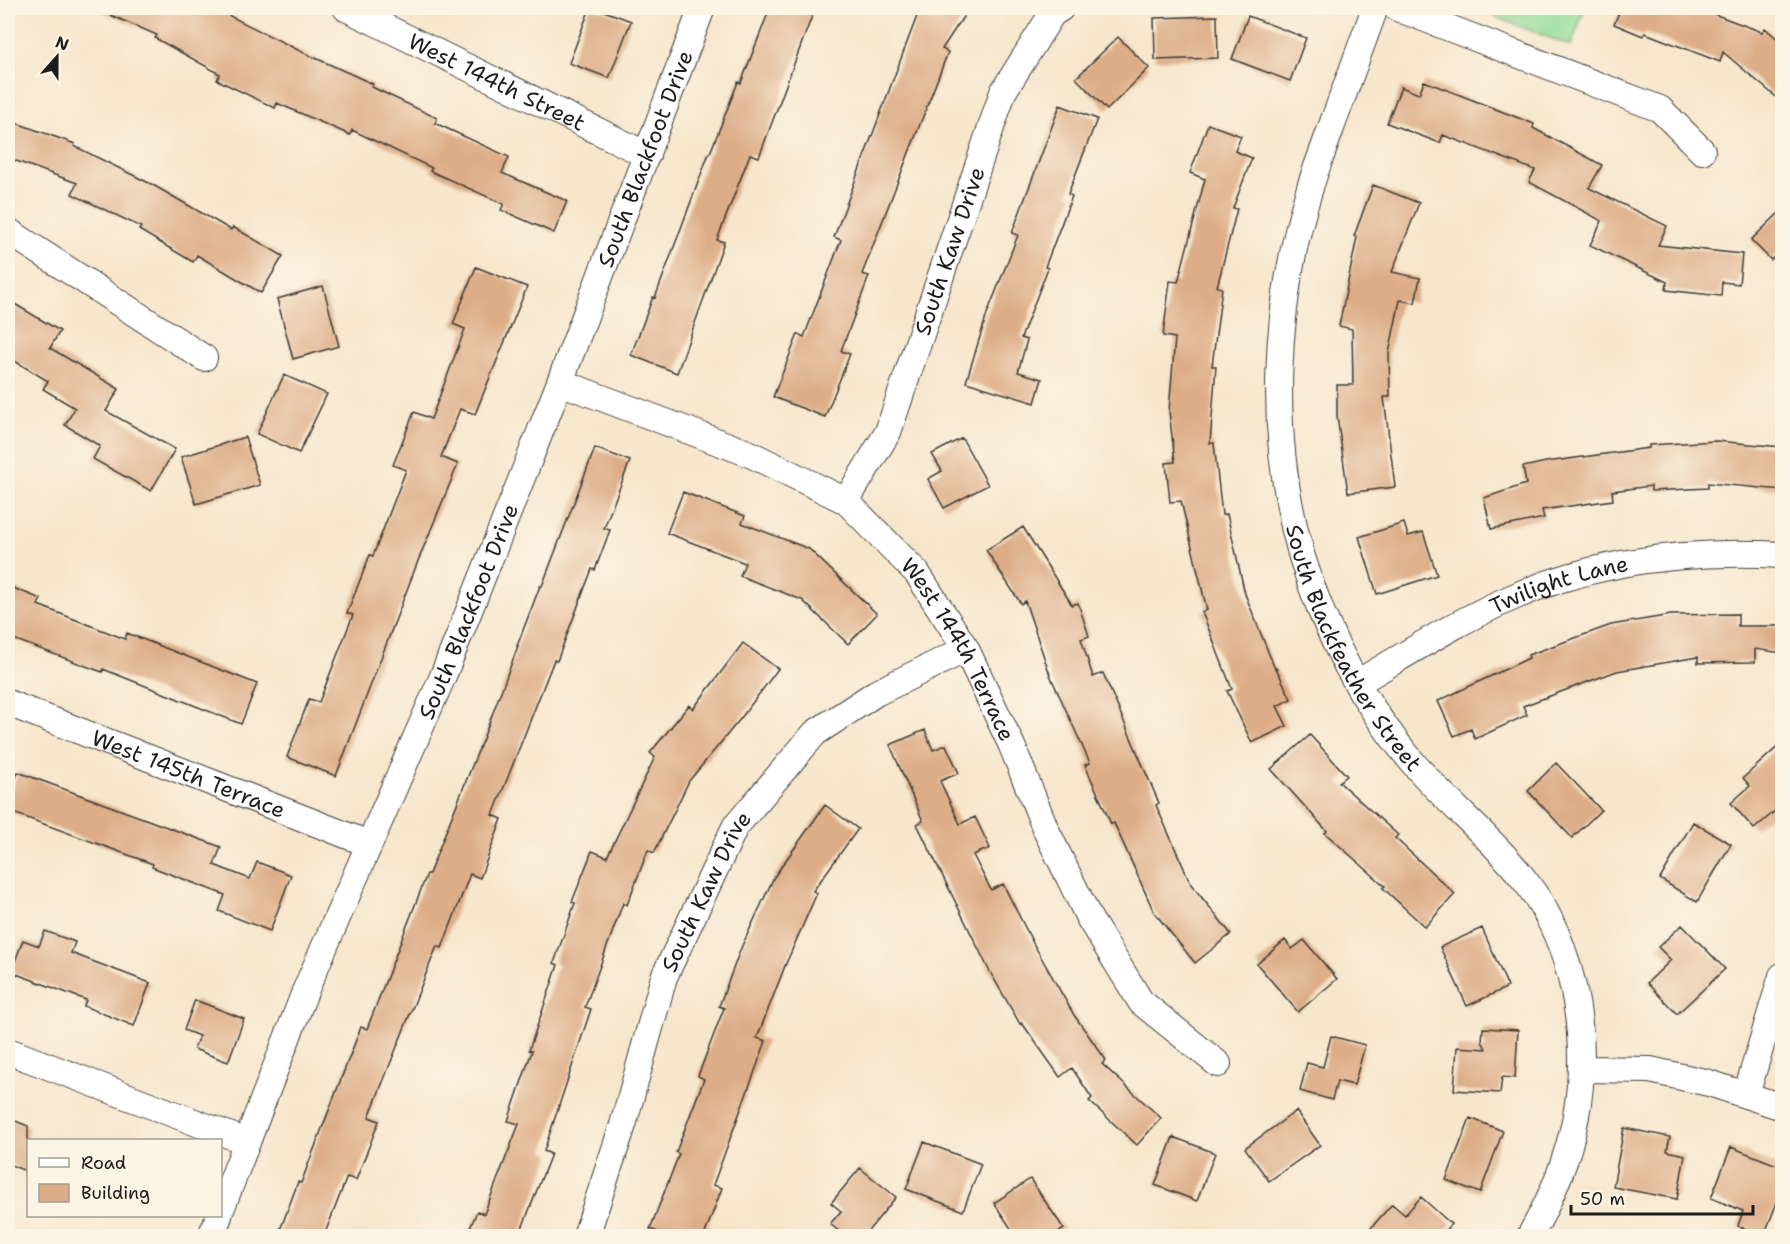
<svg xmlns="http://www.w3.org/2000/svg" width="1790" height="1244" font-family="'Shantell Sans',sans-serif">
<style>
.green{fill:#8eda97;stroke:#557b5a;stroke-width:1.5}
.building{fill:#ddad87}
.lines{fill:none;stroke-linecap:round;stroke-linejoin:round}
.minor-casing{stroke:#3d3a36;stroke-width:28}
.minor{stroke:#fff;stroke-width:26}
.labels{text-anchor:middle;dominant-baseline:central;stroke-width:4.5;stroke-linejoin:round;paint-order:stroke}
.street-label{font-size:22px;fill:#1c1c1c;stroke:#fcf5e5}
</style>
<rect width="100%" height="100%" fill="#fcf5e5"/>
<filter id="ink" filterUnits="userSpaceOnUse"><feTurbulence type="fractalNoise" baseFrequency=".0167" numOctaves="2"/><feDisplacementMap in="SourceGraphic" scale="12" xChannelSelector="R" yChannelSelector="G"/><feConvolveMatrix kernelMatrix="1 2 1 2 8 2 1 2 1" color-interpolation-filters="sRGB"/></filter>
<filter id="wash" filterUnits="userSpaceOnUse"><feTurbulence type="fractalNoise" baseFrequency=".008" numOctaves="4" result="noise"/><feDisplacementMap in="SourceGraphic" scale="24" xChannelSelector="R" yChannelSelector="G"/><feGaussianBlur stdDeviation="1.35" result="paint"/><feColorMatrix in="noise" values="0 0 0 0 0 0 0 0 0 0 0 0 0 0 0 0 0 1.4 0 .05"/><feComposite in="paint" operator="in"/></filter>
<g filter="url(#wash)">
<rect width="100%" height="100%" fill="#f6e6cc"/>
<path class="green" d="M1472,8H1585L1571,46Z"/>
<g id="blocks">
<path class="building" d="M94,8H178L190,14L194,8H214L302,52L373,84L372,87L437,118L435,123L509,157L502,173L567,201L554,233L501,210L504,204L430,171L432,168L352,130L350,135L277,103L275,108L217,80L220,74L155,38L157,35Z
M590,8H596L631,21L609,78L569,63Z
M770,8H815L759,157L750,154L717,240L724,242L677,373L631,355L653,297L655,298L709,153H710L738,82L741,83Z
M920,8H969L942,49L948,52L862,274L869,276L841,351L850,354L825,417L773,397L798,334L804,337L841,240L834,237Z
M1621,8H1698L1762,32L1765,28L1782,43V102L1723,52L1720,62L1645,33L1643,36L1614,24Z
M1217,16L1218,58L1155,60L1154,18Z
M1248,16L1306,38L1290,81L1232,59Z
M1118,37L1149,68L1107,110L1076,78Z
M1424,81L1534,124L1533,128L1602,165L1589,188L1667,226L1658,245L1742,254L1739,284L1722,282L1721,296L1666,290L1667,282L1590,245L1602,221L1529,182L1535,170L1443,135L1440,143L1387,123L1401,87L1419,94Z
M1060,105L1097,119L1068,194L1072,196L1045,267L1048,268L1021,338L1027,340L1018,372L1042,379L1035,403L966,382L987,314L1018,235L1012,233Z
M8,120L75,144L74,146L153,185L231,230L233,227L283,256L261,293L197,255L193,262L139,230L141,227L72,194L77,183L8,158Z
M1208,124L1241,136L1235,151L1252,158L1233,208L1237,209L1217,287L1222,288L1212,366H1216L1210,443H1214L1222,515L1227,514L1245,594L1275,669L1276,668L1291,699L1277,706L1287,726L1252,743L1227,691L1232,689L1202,612L1207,610L1181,501L1170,502L1166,463L1175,462L1169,411L1175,338L1163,336L1170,281L1178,282L1205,179L1190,173Z
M1373,185L1419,203L1392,272L1420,278L1415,303L1400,300L1389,353L1390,397H1384L1395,487L1348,493L1337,416V385H1353L1352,329L1339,326L1357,237L1354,236Z
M1782,210V249L1771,260L1751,240Z
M476,267L527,287L475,414L460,409L441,457L458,464L418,561L336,776L287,757L309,699L319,702L353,615L347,613L370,555L373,556L406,470L393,465L414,412L431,419L465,329L453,324Z
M323,286L339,346L293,359L277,299Z
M8,300L60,331L50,348L119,389L106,411L175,449L151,491L93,459L100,446L65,425L75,408L43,389L48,381L8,357Z
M284,375L327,394L299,453L257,434Z
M245,437L260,485L196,504L181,457Z
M962,438L988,485L944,508L928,479L942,471L932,454Z
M1716,441L1782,447V490L1708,483V488L1651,491V486L1612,491L1613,500L1542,510L1544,518L1491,529L1484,498L1526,484L1523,467L1546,462L1649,448V445Z
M595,448L630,461L604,528L610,530L595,570L592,569L557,661L554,660L493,815L502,819L480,878L470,874L442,948L437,946L369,1117L379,1121L356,1180L347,1177L324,1236H289L279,1233L298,1182L301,1183L361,1027L367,1029L427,874H429L486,731L518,646H517L540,586H542Z
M683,492L745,516L742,523L809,549L877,614L848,644L802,600L740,576L745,563L667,533Z
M1404,523L1408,536L1423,532L1437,575L1377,594L1359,537Z
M1023,527L1072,605L1078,603L1089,636L1081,639L1093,677L1103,673L1159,803L1156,805L1191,884L1231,934L1195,963L1154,912L1114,823L1111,824L1085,765L1090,763L1050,675L1025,601L1021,604L986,550Z
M8,586L41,599L38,605L125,639L127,633L257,684L241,724L103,669L102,672L8,637Z
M1738,614V626H1782V653L1755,649V662L1698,663V657L1617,671L1523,706L1527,715L1475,739L1471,729L1454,736L1438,701L1529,658L1528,655L1611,625L1671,615Z
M743,643L778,669L741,718L689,781L654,853L648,850L627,905L623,903L585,1007L591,1009L544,1151L551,1154L519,1236H467L477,1211L484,1214L519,1124L508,1121L532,1051L529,1050L558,965L554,963L575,903L572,902L592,851L607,857L655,757L650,753L689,705L693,709Z
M925,730L933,750L946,745L959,773L940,781L960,824L975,817L990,848L973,855L991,890L1003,884L1033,943L1074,1015L1106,1060L1102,1064L1161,1118L1137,1145L1089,1101L1092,1098L1072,1068L1060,1077L1022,1023L1020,1024L989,970L917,824L923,821L890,745Z
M1310,735L1347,776L1339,782L1398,835L1395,838L1455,894L1425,927L1383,888L1385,886L1325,833L1327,831L1271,769Z
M1782,743V805L1754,829L1731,803L1750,786L1743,778Z
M1556,763L1601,810L1572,838L1528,791Z
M18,772L221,847L214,865L250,879L257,862L291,875L270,931L219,911L225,895L152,867L153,864L8,811V800Z
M825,805L858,829L813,891L817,893L785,966L757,1038L766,1041L713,1185L722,1188L704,1236H669L650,1229L679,1154L676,1152L704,1079L698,1076L724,1008L719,1006L741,948L774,877Z
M1693,822L1731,844L1697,902L1660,879Z
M1682,925L1725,969L1677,1014L1647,983L1671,960L1658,947Z
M1482,928L1508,987L1467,1006L1440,947Z
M45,931L75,942L71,953L150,983L134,1026L84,1006L86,1000L11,972L23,940L39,946Z
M1285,940L1292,949L1304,940L1337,979L1298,1012L1257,964Z
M195,1000L244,1019L228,1062L194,1049L199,1036L184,1030Z
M1483,1028L1518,1030L1515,1078L1502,1077L1500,1093L1454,1090L1457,1047L1486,1049L1482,1041Z
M1331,1036L1365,1045L1354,1085L1337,1081L1332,1100L1300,1091L1307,1063L1323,1067Z
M1296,1111L1320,1145L1269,1181L1245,1148Z
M8,1118L28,1126V1172L8,1164Z
M1470,1118L1503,1131L1480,1193L1446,1180Z
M1624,1128L1670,1137L1667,1151L1685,1155L1677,1199L1613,1187Z
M1173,1137L1215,1153L1197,1201L1155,1185Z
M924,1142L981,1164L963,1211L906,1189Z
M1731,1147L1782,1167V1189L1764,1236L1738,1226L1743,1211L1711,1198Z
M860,1168L896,1197L864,1236H845L830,1224L841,1211L831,1203Z
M1030,1179L1064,1229L1052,1236H1016L994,1203Z
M1421,1197L1451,1224L1440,1236H1381L1371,1228L1392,1204L1405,1215Z"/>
</g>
</g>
<g filter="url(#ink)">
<use href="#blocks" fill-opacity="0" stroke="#3d3a36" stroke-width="1.5"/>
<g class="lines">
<g class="minor-casing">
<g id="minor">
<path id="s1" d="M346,8L647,155"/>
<path id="s2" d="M1375,8C1360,48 1346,88 1331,128C1324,149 1315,170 1309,191C1273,308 1268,440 1302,557C1325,633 1363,704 1414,764C1450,806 1496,841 1529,886C1552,917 1566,953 1574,991C1592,1081 1575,1157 1530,1236"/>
<path d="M1397,8L1660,109L1702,151"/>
<path d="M8,231L204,358"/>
<path id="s3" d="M560,382L750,454L846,501L917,573L966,649L1012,746L1046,830L1089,918L1141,1002L1218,1064"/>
<path id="s4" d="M846,501L888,432L1003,92L1052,14L1061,8"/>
<path id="s5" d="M1357,683C1407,654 1456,622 1509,599C1595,560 1690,550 1782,555"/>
<path id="s6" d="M8,703L369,844"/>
<path d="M8,1051L247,1142"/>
<path d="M1582,1069L1650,1070L1709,1083L1782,1107"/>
<path d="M1746,1095L1782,976"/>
<path id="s7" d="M220,1212L306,989L443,676L560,382L702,8"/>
<path d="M211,1236L219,1216"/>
<path id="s8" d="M586,1236L623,1125L664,977L735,827L815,733L876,693L966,649"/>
</g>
</g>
<use href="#minor" class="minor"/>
</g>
</g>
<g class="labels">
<g class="street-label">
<text stroke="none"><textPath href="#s1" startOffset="168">West 144th Street</textPath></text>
<text stroke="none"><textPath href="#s7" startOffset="1136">South Blackfoot Drive</textPath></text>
<text stroke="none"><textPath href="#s4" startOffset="272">South Kaw Drive</textPath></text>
<text stroke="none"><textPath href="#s5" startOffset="226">Twilight Lane</textPath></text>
<text stroke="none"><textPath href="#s7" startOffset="650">South Blackfoot Drive</textPath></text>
<text stroke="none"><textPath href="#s2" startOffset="670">South Blackfeather Street</textPath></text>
<text stroke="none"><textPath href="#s3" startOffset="498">West 144th Terrace</textPath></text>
<text stroke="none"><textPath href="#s6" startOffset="194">West 145th Terrace</textPath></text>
<text stroke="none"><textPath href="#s8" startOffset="366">South Kaw Drive</textPath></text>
</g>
</g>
<rect width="1790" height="1244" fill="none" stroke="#fcf5e5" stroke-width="30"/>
<rect x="27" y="1139" width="195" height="78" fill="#fcf5e5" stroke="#a29e95" stroke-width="1.5"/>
<rect x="39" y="1158" width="30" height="9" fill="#ffffff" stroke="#a29e95" stroke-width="1.5"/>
<text x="81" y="1169" font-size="18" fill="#1c1c1c">Road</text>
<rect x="39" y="1184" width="30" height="18" fill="#ddad87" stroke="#a29e95" stroke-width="1.5"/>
<text x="81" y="1199" font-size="18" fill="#1c1c1c">Building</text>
<g transform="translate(57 57) rotate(21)" stroke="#fcf5e5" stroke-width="4.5" paint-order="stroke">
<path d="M0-4.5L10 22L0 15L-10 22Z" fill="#1c1c1c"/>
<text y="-9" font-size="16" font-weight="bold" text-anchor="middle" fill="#1c1c1c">N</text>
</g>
<path d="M1571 1205v9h182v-9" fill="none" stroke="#1c1c1c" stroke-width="3"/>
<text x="1580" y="1205" font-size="18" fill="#1c1c1c" stroke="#fcf5e5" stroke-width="4.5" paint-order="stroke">50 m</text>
</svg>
